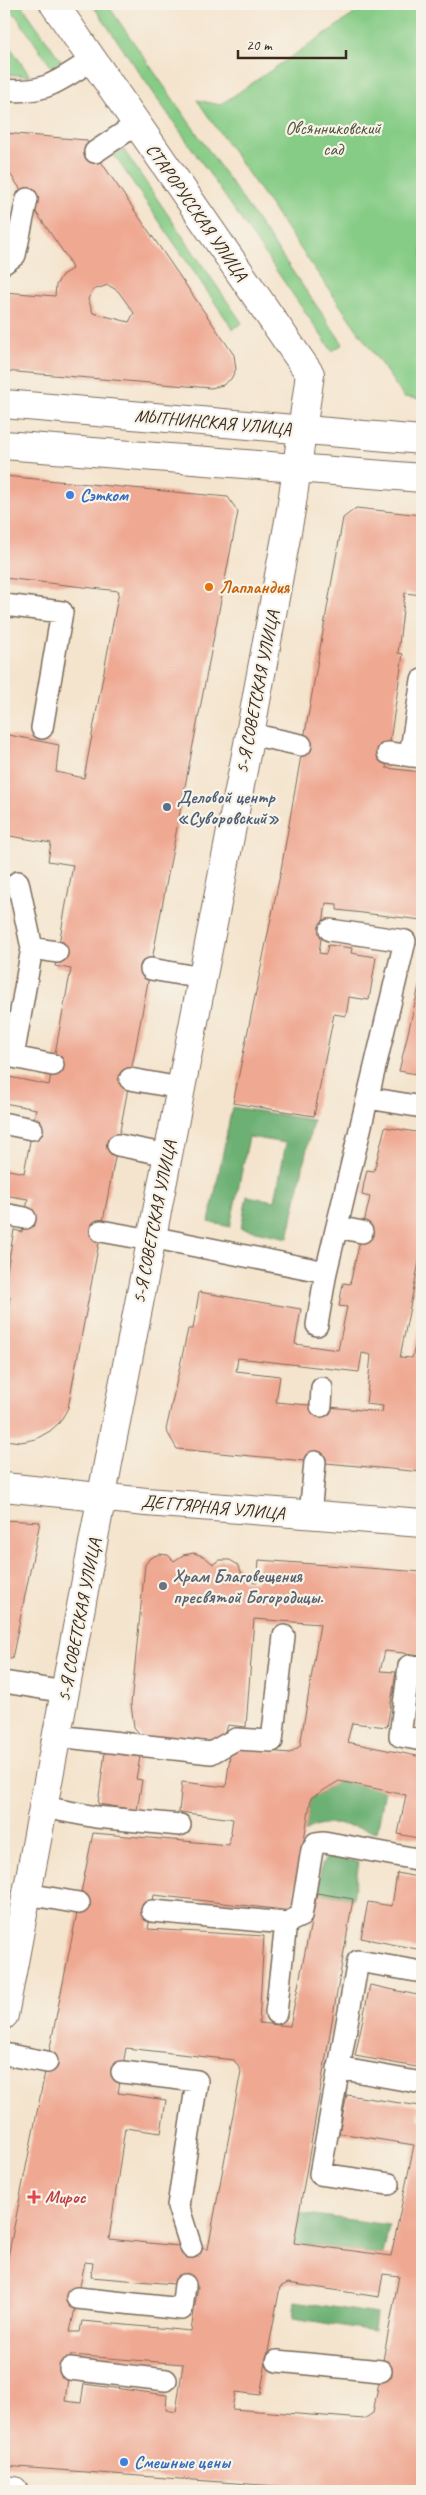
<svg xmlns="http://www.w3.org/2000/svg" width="426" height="2495" font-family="Caveat,sans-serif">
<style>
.green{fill:#86cc86;stroke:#607b52}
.forest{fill:#6cb073;stroke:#546d48}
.building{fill:#efa892;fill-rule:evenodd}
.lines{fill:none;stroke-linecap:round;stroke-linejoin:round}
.service-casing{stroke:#7c6b5b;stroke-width:24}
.minor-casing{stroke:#7c6b5b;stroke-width:30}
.tertiary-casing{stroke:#7c6b5b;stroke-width:30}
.secondary-casing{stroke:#7c6b5b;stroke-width:30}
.service{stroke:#fff;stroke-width:21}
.minor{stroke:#fff;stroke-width:28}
.tertiary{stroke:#fff;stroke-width:28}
.secondary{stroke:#fff;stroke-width:28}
.shop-dot{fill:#3f7fe0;stroke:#f7f3e8;stroke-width:2}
.food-dot{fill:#e8710a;stroke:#f7f3e8;stroke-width:2}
.service-dot{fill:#5c6f8a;stroke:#f7f3e8;stroke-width:2}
.worship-dot{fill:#6b7280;stroke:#f7f3e8;stroke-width:2}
.health-dot{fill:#e0444e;stroke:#f7f3e8;stroke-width:2}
.labels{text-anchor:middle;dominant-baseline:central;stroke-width:4.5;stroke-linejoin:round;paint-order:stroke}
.park-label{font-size:18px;fill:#4e5238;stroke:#f7f3e8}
.street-label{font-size:18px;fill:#3b2a1e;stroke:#f7f3e8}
.shop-label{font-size:18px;font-weight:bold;fill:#366cbe;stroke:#f7f3e8;text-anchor:start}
.food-label{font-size:18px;font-weight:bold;fill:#c56008;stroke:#f7f3e8;text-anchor:start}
.service-label{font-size:18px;font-weight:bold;fill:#4e5e75;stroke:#f7f3e8;text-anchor:start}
.worship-label{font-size:18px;font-weight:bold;fill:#5b616d;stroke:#f7f3e8;text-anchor:start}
.health-label{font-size:18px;font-weight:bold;fill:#be3a42;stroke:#f7f3e8;text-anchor:start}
</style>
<rect width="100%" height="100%" fill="#f7f3e8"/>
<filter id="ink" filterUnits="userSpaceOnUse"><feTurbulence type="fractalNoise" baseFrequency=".02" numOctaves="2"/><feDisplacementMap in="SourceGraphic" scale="10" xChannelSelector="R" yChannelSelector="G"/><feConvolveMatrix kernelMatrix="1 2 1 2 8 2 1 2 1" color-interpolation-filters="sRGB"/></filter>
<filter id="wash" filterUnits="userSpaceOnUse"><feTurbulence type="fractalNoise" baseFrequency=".0096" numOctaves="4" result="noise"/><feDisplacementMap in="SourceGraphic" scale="20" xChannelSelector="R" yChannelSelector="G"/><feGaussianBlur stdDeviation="1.12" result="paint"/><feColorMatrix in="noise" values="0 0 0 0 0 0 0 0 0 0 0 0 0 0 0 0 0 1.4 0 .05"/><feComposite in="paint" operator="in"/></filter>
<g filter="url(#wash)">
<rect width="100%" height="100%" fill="#f4e4cd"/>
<path class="green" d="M8,4H21L61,61L52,68Z
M92,4H107L343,344L332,351Z
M369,4H422V399L404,397L197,100L220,105Z
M4,38L30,76L4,74Z
M123,149L242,323L233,329L114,155Z"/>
<path class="forest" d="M232,1107L313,1120L288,1238L241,1228L247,1196L275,1201L286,1143L249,1137L230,1227L209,1222Z
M339,1781L385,1790L377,1832C351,1827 330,1817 305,1832L311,1798Z
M332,1857L359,1862L353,1899L317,1893L322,1864L326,1858Z
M299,2213L389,2225L383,2255L294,2243Z
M295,2301L376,2314L374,2331L293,2318Z"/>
<g id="blocks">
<path class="building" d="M4,133L86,140L234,355L236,369L231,379L223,385L211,388L4,371V292L55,296L56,285L62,275L72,269L68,259L4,165ZM108,285L118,291L134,313L129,322L93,313L88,299L93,290Z
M4,476L228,497L238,512L170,864L68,1408L60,1422L50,1431L36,1439L21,1442L4,1440V1332L10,1297L4,1296V1288L14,1230L22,1232L28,1199L4,1195V1169L24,1173L36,1109L4,1103V1076L49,1085L71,969L55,966L73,865L48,861L51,843L4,835V734L59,745L56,772L84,778L119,591L4,578Z
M356,508L422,515V595L405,593L398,653L403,654L386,768L422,772V920L337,910V904L326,903L319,953L326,954L328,945L352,948L351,953L376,957L369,1000L349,997L346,1016L334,1014L314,1116L233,1103L280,875L343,518Z
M421,978H422V1075L399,1071Z
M385,1127L422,1133V1247L400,1357L412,1358L422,1317V1472L177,1449L166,1430L188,1329H193L199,1292L301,1309L295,1344L338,1350L347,1307L339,1306L343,1283L350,1284L370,1197L362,1195L364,1183L367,1170L374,1171ZM362,1353L371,1355L366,1404L383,1406L382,1412L276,1402L280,1376L236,1371L238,1358L359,1372Z
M4,1520L40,1522L12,1659L4,1658Z
M194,1553L205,1557L213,1564L220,1560H230L238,1565L242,1574V1581L257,1582L259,1560L422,1572V1655L385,1651L380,1671L396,1672L387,1727L352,1723L347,1742L422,1757V1839L398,1834L406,1795L339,1781L311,1798L292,1911L154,1895L148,1929L264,1936L259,2023L290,2026L317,1893L353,1899L294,2243L391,2256L414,2145L339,2133L347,2095L420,2106L418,2119L422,2120V2491H343L4,2466V2277L93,1833L229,1845L233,1819L179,1812L182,1782L226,1787L231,1748L290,1753L300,1746L320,1624L254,1619L246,1727L228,1725L223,1738L213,1744L142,1737L134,1727L131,1704L145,1565L150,1558L159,1554L168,1555L174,1561L183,1555ZM126,2048L234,2060L241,2071L208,2249L109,2239L125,2128L161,2133L166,2100L118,2093ZM85,2262L93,2263L91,2277L198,2286L191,2331L82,2321L80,2332H70ZM383,2274L399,2276L373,2413L364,2419L232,2409L235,2392L260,2395L280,2287L288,2283L379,2297ZM71,2355L183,2364L176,2412L166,2410L167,2395L84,2384L81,2403L65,2401Z
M105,1752L140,1757L136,1779L142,1780L137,1810L98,1804Z
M397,1873L422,1878V1950L361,1938L368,1902L392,1906Z
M370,1985L422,1996V2068L355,2056Z"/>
</g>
</g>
<g filter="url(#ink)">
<use href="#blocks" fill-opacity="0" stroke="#7c6b5b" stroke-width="1"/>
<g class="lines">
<g class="service-casing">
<path id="service" d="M4,90C46,94 58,81 92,60
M95,152L137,124
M4,263L15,255L27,199
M4,605L62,612L42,728
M250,734L301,745
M388,753L422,757
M410,756L422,680
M18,882L32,948L13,1057L53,1065
M32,948L57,952
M151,969L202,978
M130,1079L180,1088
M368,1098L422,1107
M7,1124L32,1129
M118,1145L168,1155
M4,1214L25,1218
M337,1227L362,1232
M101,1231L151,1240
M151,1237L326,1272L405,941L330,930
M317,1325L326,1272
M321,1406L322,1388
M310,1515L315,1462
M422,1667L409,1666L400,1736L422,1740
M4,1682L65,1692
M57,1736L211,1753L236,1739L272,1741L284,1636
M43,1807L96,1817L180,1825
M27,1894L79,1903
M152,1911L286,1923L276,2013
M286,1923L301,1916L312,1850L316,1843L324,1842L422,1860
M4,2054L47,2062
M338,2068L422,2083
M122,2072L197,2081L178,2206L191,2247
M389,2184L320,2174L358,1961L422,1972
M77,2298L182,2309L185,2285
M277,2361L381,2371
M70,2369L166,2380"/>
</g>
<g class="minor-casing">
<path id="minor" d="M4,1487L146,1502L422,1523
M4,2015L112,1442L250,734L291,510L310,374L54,4"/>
</g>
<g class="tertiary-casing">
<path id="tertiary" d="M4,404L422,440
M4,445L422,478"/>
</g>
<g class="secondary-casing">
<path id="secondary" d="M4,2490L14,2491"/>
</g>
<use href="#service" class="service"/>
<use href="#minor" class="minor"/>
<use href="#tertiary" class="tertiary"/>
<use href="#secondary" class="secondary"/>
</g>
</g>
<g class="shop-dot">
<circle cx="70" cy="495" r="5"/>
<circle cx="124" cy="2462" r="5"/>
</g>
<circle class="food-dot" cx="209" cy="587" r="5"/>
<circle class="service-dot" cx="167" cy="807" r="5"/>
<circle class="worship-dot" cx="163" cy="1586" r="5"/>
<path class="health-dot" d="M31.5 2189.5h5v5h5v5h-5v5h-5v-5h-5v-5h5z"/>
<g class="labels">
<g class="park-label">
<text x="333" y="128">Овсянниковский<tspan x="333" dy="21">сад</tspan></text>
</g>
<g class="street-label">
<text transform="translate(197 212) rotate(55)">СТАРОРУССКАЯ УЛИЦА</text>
<text transform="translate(213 422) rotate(5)">МЫТНИНСКАЯ УЛИЦА</text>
<text transform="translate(257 692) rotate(-79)">5-Я СОВЕТСКАЯ УЛИЦА</text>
<text transform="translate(154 1222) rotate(-79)">5-Я СОВЕТСКАЯ УЛИЦА</text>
<text transform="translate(213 1507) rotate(5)">ДЕГТЯРНАЯ УЛИЦА</text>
<text transform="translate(79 1620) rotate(-79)">5-Я СОВЕТСКАЯ УЛИЦА</text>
</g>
<g class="shop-label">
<text x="80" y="495">Сэтком</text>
<text x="134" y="2462">Смешные цены</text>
</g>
<g class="food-label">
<text x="219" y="587">Лапландия</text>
</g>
<g class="service-label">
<text x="177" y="797">Деловой центр<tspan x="177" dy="21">«Суворовский»</tspan></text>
</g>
<g class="worship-label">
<text x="173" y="1576">Храм Благовещения<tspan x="173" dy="21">пресвятой Богородицы.</tspan></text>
</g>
<g class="health-label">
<text x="45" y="2197">Мирос</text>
</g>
</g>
<rect width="426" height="2495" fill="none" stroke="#f7f3e8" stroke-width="20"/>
<path d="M238 50v8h108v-8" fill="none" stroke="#3b2a1e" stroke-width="2.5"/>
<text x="246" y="50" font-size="15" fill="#3b2a1e" stroke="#f7f3e8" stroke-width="4" paint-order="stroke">20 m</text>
</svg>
